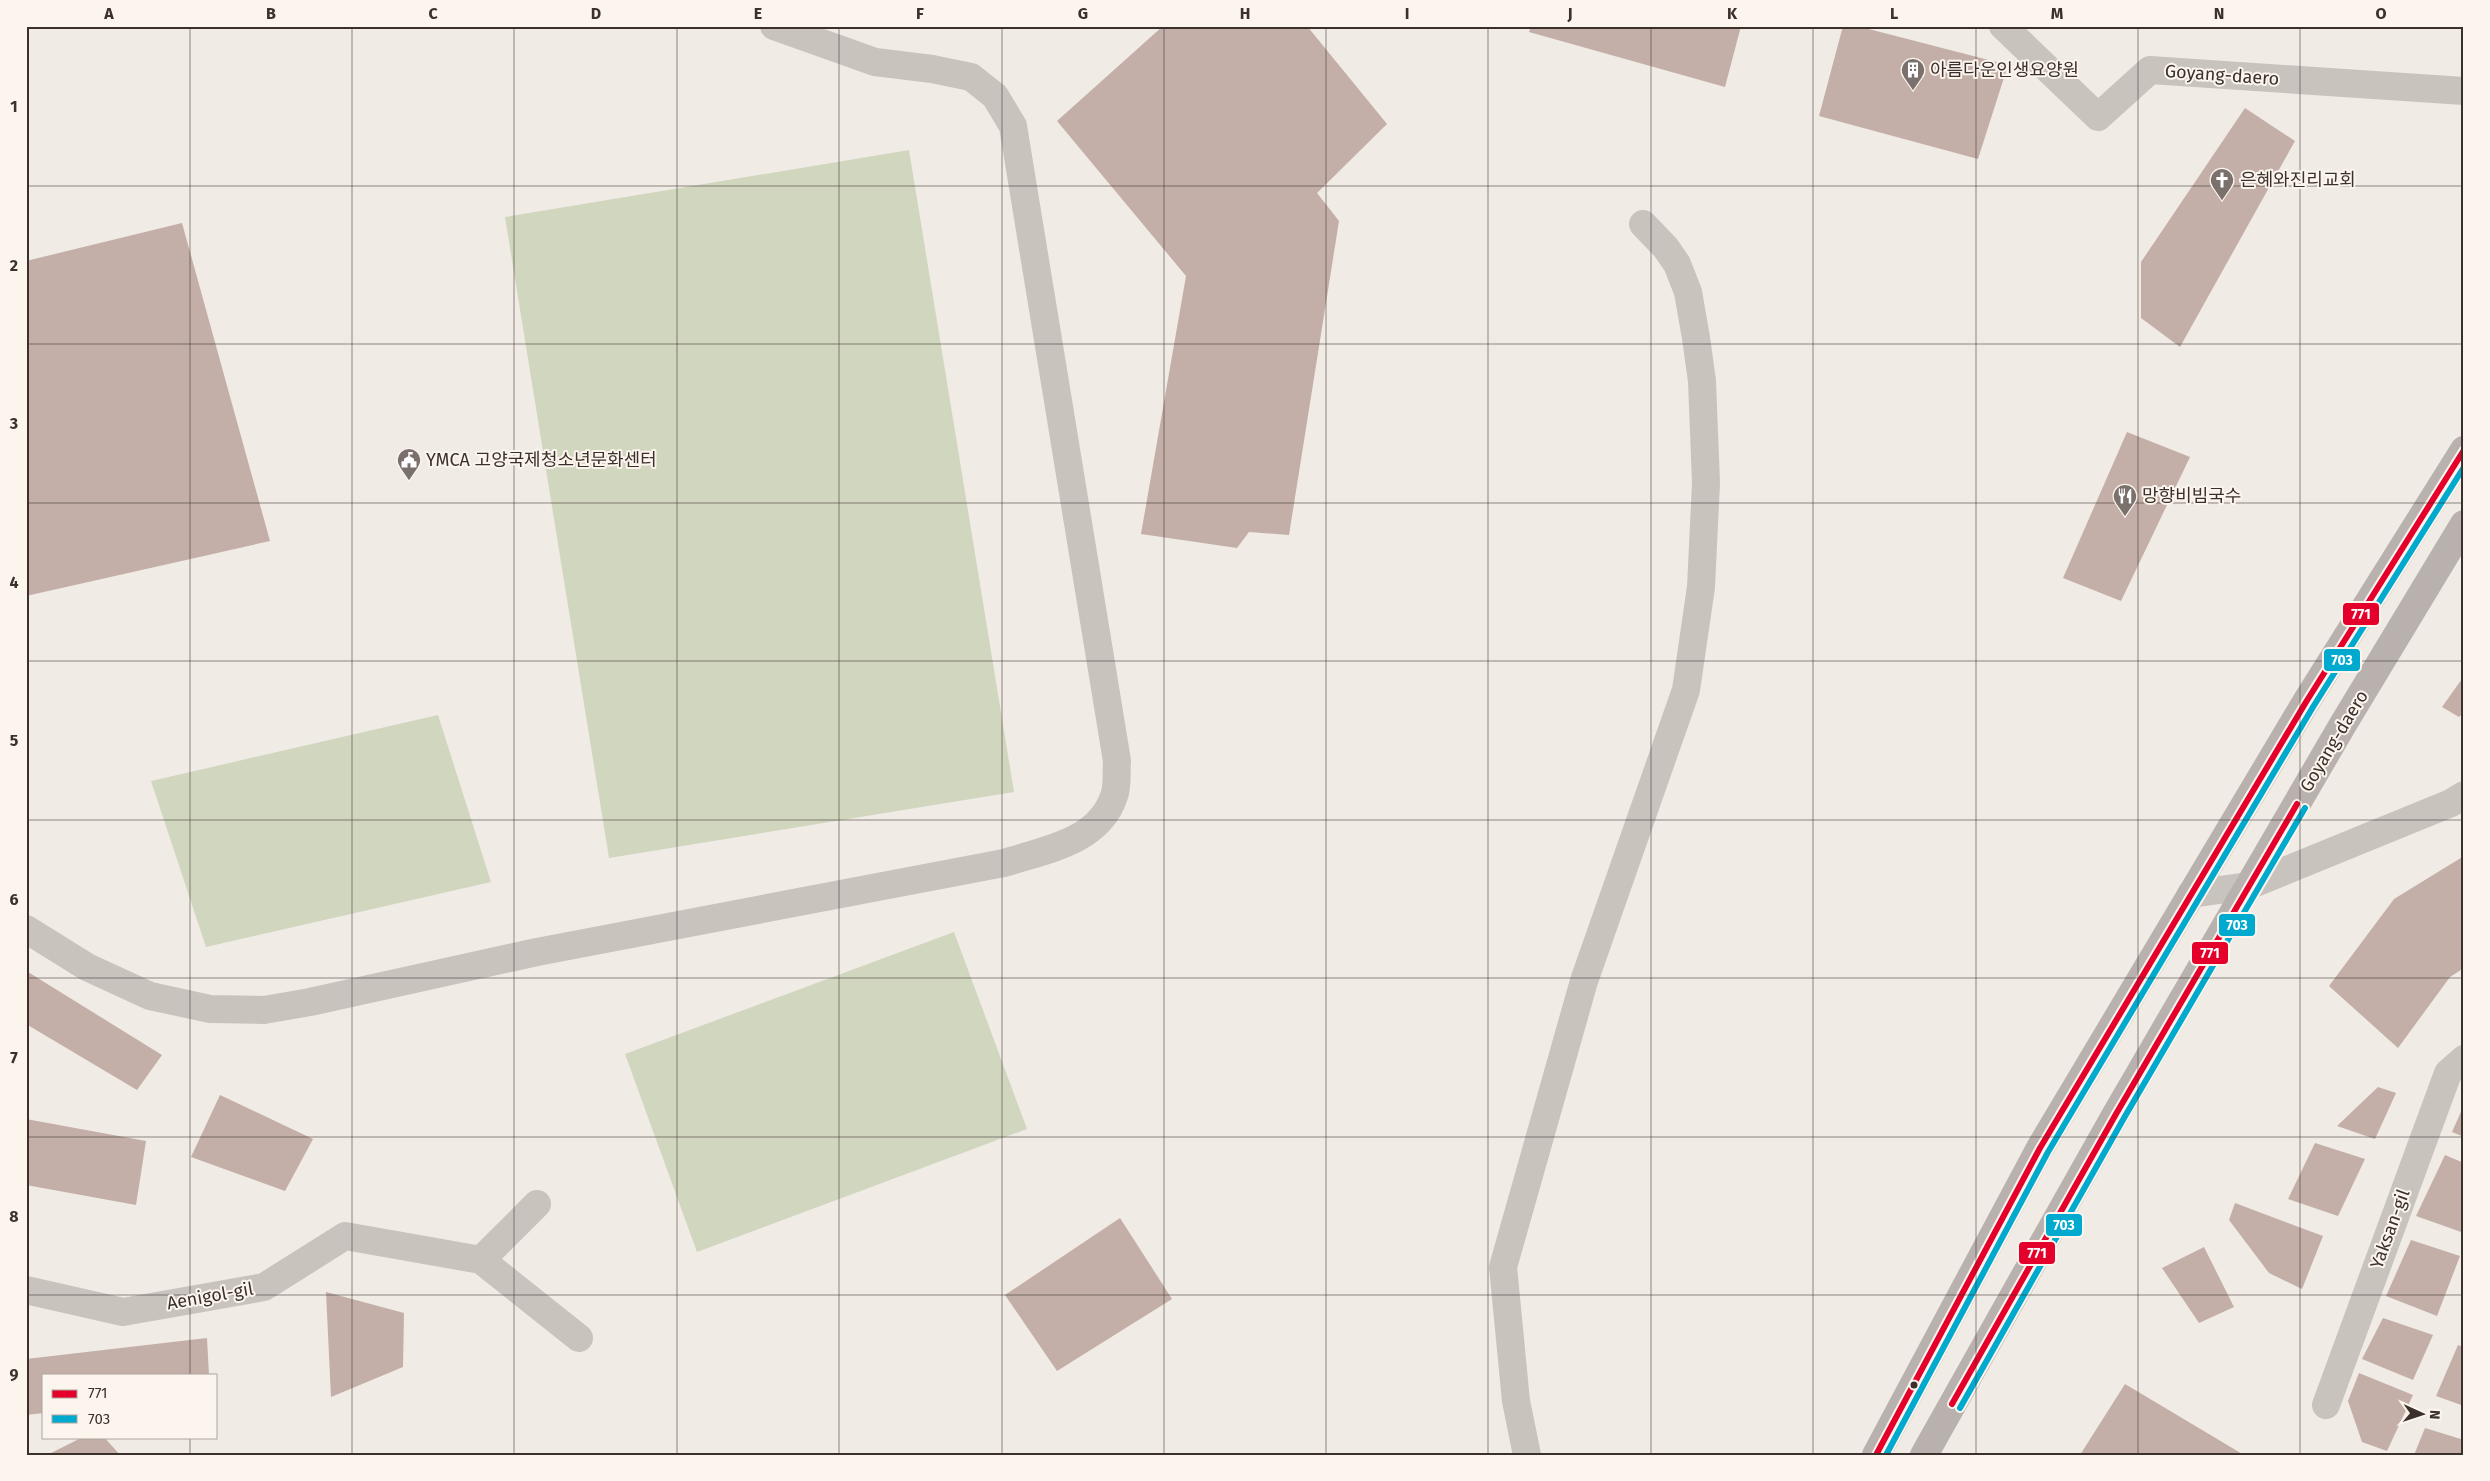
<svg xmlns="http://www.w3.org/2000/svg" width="2490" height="1481" font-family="'Fira Sans','Noto Sans KR',sans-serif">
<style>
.green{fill:#d1d6bf}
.building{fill:#c3afa7}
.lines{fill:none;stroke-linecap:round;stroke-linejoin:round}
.minor{stroke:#c9c3be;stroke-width:28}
.major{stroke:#b8b1ad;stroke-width:28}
.bus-1-casing{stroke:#fbf5ee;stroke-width:10}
.bus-2-casing{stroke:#fbf5ee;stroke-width:10}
.bus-1{stroke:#e4002b;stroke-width:6}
.bus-2{stroke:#00a9ce;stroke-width:6}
.grid{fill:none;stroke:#3b302b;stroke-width:1;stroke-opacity:0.55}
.bus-dot{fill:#3b302b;stroke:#fbf5ee;stroke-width:2}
.labels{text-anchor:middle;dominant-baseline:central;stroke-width:4;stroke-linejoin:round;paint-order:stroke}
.poi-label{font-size:18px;fill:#3b302b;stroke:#fbf5ee;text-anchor:start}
.street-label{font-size:18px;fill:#3b302b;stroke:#fbf5ee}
.line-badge{stroke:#fbf5ee;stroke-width:2}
.badge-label{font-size:14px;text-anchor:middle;font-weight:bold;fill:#fff}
.neatline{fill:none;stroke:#3b302b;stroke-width:2}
.grid-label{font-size:16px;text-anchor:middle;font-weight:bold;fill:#3b302b}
</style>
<rect width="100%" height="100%" fill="#f0ebe5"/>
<path class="green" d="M909,150L1014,792L609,858L505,217Z
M438,715L491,882L206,947L151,781Z
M954,932L1027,1129L697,1252L625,1054Z"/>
<path class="building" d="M1163,26H1307L1387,124L1317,193L1339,221L1289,535L1249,532L1237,548L1141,534L1186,276L1057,121Z
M1531,26H1741L1725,87L1529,32Z
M1843,26H1857L2008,65L1978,159L1819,116Z
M2245,108L2295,141L2180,347L2141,318V262Z
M182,223L270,541L26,596V261Z
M2127,432L2190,457L2121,601L2063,578Z
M2464,676V712L2459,717L2442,707Z
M2464,856V968L2450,977L2398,1048L2329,986L2394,899Z
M28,972L162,1055L137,1090L26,1024V976Z
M2378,1087L2396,1093L2375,1139L2337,1126Z
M220,1095L313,1139L285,1191L191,1157Z
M2464,1105V1137L2452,1132Z
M26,1119L146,1141L136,1205L26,1185Z
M2315,1143L2365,1159L2338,1216L2288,1199Z
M2445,1155L2464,1163V1233L2416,1216Z
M2235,1203L2323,1236L2302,1289L2269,1273L2229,1220Z
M1120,1218L1172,1299L1057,1371L1005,1295Z
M2411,1240L2460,1256L2437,1316L2386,1296Z
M2204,1247L2234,1307L2199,1323L2162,1268Z
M326,1292L404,1313L403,1367L331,1397Z
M2383,1318L2433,1335L2413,1380L2362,1359Z
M207,1338L209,1375H44V1413L26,1415V1359Z
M2458,1345L2464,1347V1406L2436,1396Z
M2359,1373L2413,1395L2387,1451L2362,1442L2348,1401Z
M2125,1384L2244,1455H2080Z
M2425,1428L2464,1440V1455H2414Z
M83,1437H104L120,1455H47Z"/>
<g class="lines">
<path class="minor" d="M2003,26L2098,117L2150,70L2464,91
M2191,894L2248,886L2451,803L2464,795
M26,929L87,967L150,996L210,1009L264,1010L310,1002L537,952L1004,863C1045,850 1099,842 1114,796C1118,786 1116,772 1117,761L1013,126L995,96L971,77L932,69L875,62L774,26
M481,1260L579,1338
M26,1290L123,1312L264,1287L345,1236L481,1260L537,1204
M2326,1405L2448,1073L2464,1059
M1527,1455L1516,1401L1503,1267L1584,981L1686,690L1701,587L1706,483L1702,381L1696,338L1688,292L1677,264L1666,248L1643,224"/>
<path class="major" d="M1876,1455L2040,1148L2306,702L2464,450
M1924,1455L2116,1114L2342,726L2464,524"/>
<g class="bus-1-casing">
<path id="bus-1" d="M1952,1404L2116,1114L2297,804
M1876,1455L2040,1148L2306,702L2464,450"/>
</g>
<g class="bus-2-casing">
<path id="bus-2" d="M1960,1408L2124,1118L2305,808
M1886,1455L2048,1152L2313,707L2464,467"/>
</g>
<use href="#bus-1" class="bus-1"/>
<use href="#bus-2" class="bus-2"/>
</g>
<path class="grid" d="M190,26V1375M352,26V1455M514,26V1455M677,26V1455M839,26V1455M1002,26V1455M1164,26V1455M1326,26V1455M1488,26V1455M1651,26V1455M1813,26V1455M1976,26V1455M2138,26V1455M2300,26V1455M26,186H2464M26,344H2464M26,503H2464M26,661H2464M26,820H2464M26,978H2464M26,1137H2464M26,1295H2464M190,1437V1455"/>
<defs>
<g id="building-pin" transform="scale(1.25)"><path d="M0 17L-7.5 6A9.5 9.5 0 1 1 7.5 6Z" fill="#7a716c" stroke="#fbf5ee"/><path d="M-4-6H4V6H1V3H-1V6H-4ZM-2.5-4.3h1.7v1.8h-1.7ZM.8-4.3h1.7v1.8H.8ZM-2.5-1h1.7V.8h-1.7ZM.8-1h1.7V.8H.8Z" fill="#fff"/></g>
<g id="church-pin" transform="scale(1.25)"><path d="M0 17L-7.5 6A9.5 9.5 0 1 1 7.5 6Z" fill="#7a716c" stroke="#fbf5ee"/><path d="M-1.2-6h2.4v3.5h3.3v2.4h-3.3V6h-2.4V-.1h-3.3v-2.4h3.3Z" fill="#fff"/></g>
<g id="civic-pin" transform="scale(1.25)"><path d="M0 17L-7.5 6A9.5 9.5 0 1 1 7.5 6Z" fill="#7a716c" stroke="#fbf5ee"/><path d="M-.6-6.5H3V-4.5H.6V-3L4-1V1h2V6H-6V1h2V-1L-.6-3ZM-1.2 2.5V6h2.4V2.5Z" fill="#fff"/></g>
<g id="restaurant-pin" transform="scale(1.25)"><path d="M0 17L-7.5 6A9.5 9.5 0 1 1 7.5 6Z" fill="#7a716c" stroke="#fbf5ee"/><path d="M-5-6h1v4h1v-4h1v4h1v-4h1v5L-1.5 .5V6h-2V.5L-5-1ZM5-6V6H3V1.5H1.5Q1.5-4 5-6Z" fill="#fff"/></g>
</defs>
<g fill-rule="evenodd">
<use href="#building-pin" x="1913" y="70"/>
<use href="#church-pin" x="2222" y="180"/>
<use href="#civic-pin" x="409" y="460"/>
<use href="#restaurant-pin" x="2125" y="496"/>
</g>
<circle class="bus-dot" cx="1914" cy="1385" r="4.5"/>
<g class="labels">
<g class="poi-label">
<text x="1930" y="70">아름다운인생요양원</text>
<text x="2240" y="180">은혜와진리교회</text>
<text x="426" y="460">YMCA 고양국제청소년문화센터</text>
<text x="2142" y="496">망향비빔국수</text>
</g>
<g class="street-label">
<text transform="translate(2222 75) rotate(4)">Goyang-daero</text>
<text transform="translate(2334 741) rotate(-59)">Goyang-daero</text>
<text transform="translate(2390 1229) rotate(-70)">Yaksan-gil</text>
<text transform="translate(210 1296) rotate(-10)">Aenigol-gil</text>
</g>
</g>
<g class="line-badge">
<rect x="2342" y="602" width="38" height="24" rx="5" fill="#e4002b"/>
<rect x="2323" y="648" width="38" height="24" rx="5" fill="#00a9ce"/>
<rect x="2218" y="913" width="38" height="24" rx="5" fill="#00a9ce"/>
<rect x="2191" y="941" width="38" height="24" rx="5" fill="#e4002b"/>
<rect x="2045" y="1213" width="38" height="24" rx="5" fill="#00a9ce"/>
<rect x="2018" y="1241" width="38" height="24" rx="5" fill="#e4002b"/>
</g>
<g class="badge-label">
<text x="2361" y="619">771</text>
<text x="2342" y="665">703</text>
<text x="2237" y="930">703</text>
<text x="2210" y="958">771</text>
<text x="2064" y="1230">703</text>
<text x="2037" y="1258">771</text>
</g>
<rect width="2490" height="1481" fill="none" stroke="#fbf5ee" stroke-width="55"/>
<rect x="42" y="1374" width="175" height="65" fill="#fbf5ee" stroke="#aea6a0"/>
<rect x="52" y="1390" width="25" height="8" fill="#e4002b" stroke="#aea6a0"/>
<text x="88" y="1398" font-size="15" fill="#3b302b">771</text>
<rect x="52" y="1415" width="25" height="8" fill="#00a9ce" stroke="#aea6a0"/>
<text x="88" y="1424" font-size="15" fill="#3b302b">703</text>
<g transform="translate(2422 1414) rotate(93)" stroke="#fbf5ee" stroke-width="4" paint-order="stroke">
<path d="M0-4L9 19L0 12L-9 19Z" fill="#3b302b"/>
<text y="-8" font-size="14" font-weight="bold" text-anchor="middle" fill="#3b302b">N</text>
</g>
<rect x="28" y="28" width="2434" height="1426" class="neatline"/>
<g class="grid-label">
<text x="109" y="19">A</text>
<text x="271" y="19">B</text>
<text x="433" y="19">C</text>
<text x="596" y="19">D</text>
<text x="758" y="19">E</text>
<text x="920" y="19">F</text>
<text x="1083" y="19">G</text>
<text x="1245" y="19">H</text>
<text x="1407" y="19">I</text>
<text x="1570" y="19">J</text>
<text x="1732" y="19">K</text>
<text x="1894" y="19">L</text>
<text x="2057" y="19">M</text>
<text x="2219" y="19">N</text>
<text x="2381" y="19">O</text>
<text x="14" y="112">1</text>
<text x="14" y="271">2</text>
<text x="14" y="429">3</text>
<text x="14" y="588">4</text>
<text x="14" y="746">5</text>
<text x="14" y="905">6</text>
<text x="14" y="1063">7</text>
<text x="14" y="1222">8</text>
<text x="14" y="1380">9</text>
</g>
</svg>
